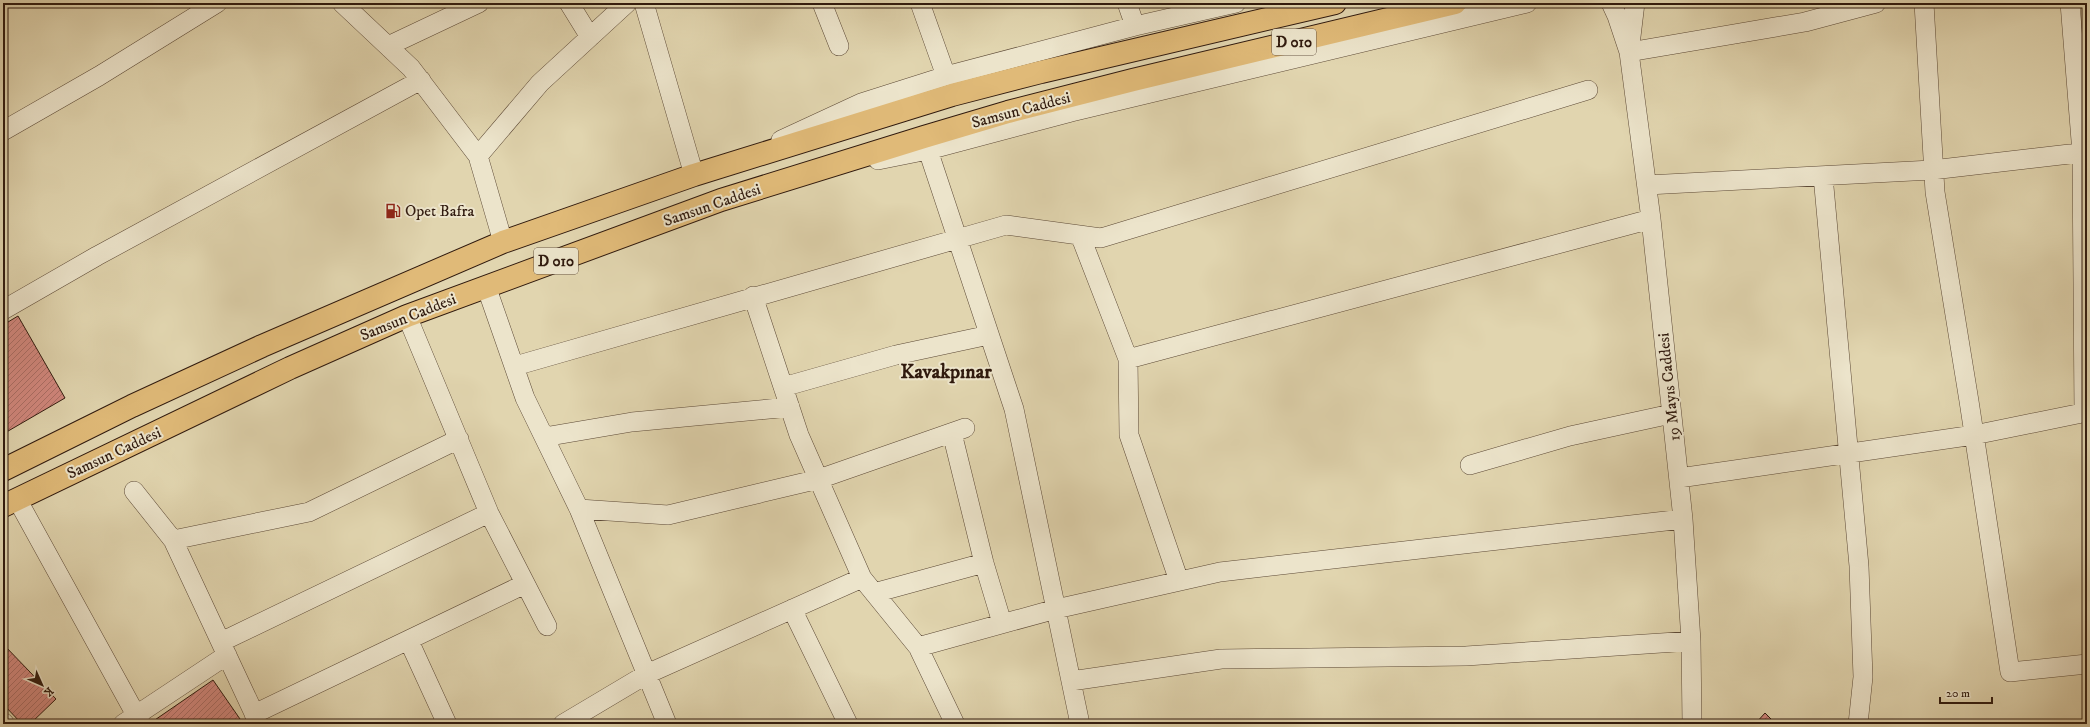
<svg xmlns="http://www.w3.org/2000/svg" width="2090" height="727" font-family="'IM FELL DW Pica',serif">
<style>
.building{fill:url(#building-hatch);stroke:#301a0e}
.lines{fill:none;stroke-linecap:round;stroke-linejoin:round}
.minor-casing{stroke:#5c4936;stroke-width:20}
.highway-casing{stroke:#301a0e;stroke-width:24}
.minor{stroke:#ece4cb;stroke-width:19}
.highway{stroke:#e0ba78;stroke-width:22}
.labels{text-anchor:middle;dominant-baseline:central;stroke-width:4;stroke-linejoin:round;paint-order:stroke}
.shield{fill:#ece4cb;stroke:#685747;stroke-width:1}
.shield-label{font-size:15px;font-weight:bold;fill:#301a0e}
.street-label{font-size:16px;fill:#301a0e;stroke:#ece4cb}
.poi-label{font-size:16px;fill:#301a0e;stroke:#ece4cb;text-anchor:start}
.district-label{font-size:20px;font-weight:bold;fill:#301a0e;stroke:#ece4cb}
</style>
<defs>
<pattern id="building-hatch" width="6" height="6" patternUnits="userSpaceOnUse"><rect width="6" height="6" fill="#d3887f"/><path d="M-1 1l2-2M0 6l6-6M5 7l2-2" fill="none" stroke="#ac6e66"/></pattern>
</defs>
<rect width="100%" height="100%" fill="#e1d5af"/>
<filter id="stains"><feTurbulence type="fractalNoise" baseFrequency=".005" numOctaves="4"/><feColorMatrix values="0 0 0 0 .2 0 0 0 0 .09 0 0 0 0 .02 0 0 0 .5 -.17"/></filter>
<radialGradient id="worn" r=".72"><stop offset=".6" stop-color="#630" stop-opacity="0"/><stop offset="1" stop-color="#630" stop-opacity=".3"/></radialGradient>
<path class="building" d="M18,316L65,398L3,434V325Z
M3,644L56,699L30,724H22L3,704Z
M213,680L240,719L236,722L237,724H149Z
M1765,713L1776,724H1755Z"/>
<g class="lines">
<g class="minor-casing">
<path id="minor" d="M342,3L411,68L478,156L503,242
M569,3L590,37
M644,3L694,175
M822,3L839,46
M920,3L946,76
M1127,3L1135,26
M1611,3L1617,16L1629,52L1651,219L1683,519L1691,641L1692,724
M1924,3L1935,192L1969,401L2010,672L2087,664
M2070,3L2082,153L2084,413
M1630,45L1635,3
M388,46L479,3
M1629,52L1805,22L1876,3
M3,131L99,76L217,3
M924,138L1014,409L1080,724
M781,140L861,103L946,76L1135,26L1236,3
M478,156L540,83L627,3
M878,160L928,150L1071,112L1527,3
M1823,176L1859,566L1863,677L1858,724
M1647,185L1932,170L2087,152
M1080,235L1128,359L1129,435L1179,581
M486,286L525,398L579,509L667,724
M753,296L799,435L862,578L918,647L955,724
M3,310L97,256L421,80
M407,316L489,513L547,626
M1128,359L1651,219
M515,366L1006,225L1101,238L1588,90
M783,387L896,355L989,335
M952,433L984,563L1002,623
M544,437L632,422L790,407
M1470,465L1570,436L1671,414
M1679,478L1974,435L2087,412
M134,491L173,540L259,724
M17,499L141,724
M579,509L668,515L819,479L965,428
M173,540L309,512L459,439
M874,593L984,563
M792,609L848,724
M409,641L447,724
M221,642L489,513
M918,647L1056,609L1220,572L1683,519
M1071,681L1221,659L1466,656L1691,641
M254,714L525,584
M3,722L5,724
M123,724L227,655
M563,724L647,674L862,578"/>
</g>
<g class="highway-casing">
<path id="highway" d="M3,470L132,406L262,346L503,242L694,175L952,95L1041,72L1335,3
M3,506L290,368L407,316L721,200L924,137L1008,112L1133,80L1455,3"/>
</g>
<use href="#minor" class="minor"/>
<use href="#highway" class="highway"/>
</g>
<defs>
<g id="fuel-bare" transform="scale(1.2)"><path d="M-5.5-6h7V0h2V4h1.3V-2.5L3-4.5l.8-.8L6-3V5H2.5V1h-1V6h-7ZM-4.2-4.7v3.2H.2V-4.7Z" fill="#8f2418" stroke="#ece4cb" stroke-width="2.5" paint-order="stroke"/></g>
</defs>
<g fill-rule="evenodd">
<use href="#fuel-bare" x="393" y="211"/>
</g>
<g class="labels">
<g class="shield">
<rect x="1272" y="29" width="44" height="26" rx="3"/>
<rect x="534" y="248" width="44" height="26" rx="3"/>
</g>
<g class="shield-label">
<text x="1294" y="42">D 010</text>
<text x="556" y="261">D 010</text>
</g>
<g class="street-label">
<text transform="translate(1021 110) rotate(-15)">Samsun Caddesi</text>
<text transform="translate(712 205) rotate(-19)">Samsun Caddesi</text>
<text transform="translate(408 317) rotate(-22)">Samsun Caddesi</text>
<text transform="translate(1669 387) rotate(-96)">19 Mayıs Caddesi</text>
<text transform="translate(114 453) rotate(-25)">Samsun Caddesi</text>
</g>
<g class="poi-label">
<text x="405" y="211">Opet Bafra</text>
</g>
<g class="district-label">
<text x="946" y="372">Kavakpınar</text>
</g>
</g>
<rect width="2090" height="727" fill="none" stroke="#e1d5af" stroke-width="16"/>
<rect x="4" y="4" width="2082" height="719" fill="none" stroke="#301a0e" stroke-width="2"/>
<rect x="8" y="8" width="2074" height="711" fill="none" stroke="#301a0e"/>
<g transform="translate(42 685) rotate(135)" stroke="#ece4cb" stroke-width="3" paint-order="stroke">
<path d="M0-3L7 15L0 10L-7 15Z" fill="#301a0e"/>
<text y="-6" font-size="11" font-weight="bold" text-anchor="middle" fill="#301a0e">K</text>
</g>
<path d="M1940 697v6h52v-6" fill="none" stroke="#301a0e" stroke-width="2"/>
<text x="1946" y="697" font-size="12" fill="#301a0e" stroke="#ece4cb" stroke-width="3" paint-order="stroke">20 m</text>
<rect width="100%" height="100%" filter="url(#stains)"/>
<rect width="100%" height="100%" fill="url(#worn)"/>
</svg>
